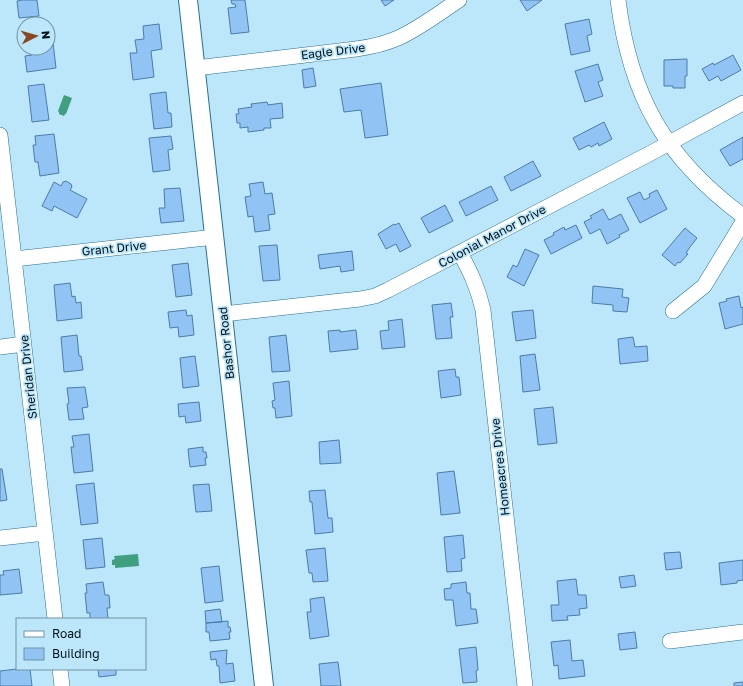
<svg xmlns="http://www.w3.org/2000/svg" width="743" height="686" font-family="'Golos Text',sans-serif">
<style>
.water{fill:#3f9f7e}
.building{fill:#91c4f4;stroke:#4b7ca9}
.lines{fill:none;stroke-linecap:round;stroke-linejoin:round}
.minor-casing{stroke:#247390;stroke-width:16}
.tertiary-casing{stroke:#247390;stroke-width:20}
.minor{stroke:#fff;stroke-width:15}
.tertiary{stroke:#fff;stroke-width:18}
.labels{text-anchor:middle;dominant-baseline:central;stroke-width:3.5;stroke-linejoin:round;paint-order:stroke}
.street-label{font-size:12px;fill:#00111a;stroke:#bce7fa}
</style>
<rect width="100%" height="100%" fill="#bce7fa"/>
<path class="water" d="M64,95L72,98L66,114H65L64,116L59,114V112L58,111Z
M138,554L139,566L115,568V565H112V560L115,559L114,556Z"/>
<path class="building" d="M22,0H37L39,16L19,18L17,1Z
M231,0H245L249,32L231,34L228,8L236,7L235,4H232Z
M381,0H394L385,6Z
M520,0H542L527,11Z
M589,19L592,34L587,36L590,51L571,55L565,24Z
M159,24L162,49L151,51L154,77L133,80L130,53H137L135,40L144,39L143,26Z
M52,34L56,68L27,72L25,56L32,55L31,51H33V48H48V35Z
M733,55L741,70L721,81L718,76L709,81L702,69L713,63L714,65Z
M687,59V76H685V88H673V86H664V60Z
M598,64L603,80L598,82L603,96L585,102L575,71Z
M313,68L316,86L304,88L302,70Z
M381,83L388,135L365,138L361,110L344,112L340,89Z
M44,84L49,120L32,122L28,86Z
M166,92L168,113H171L172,127L154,129L150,94Z
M267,102L268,105L282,103L283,118L270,119L271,128H264V130L248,132V127L240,128V123H237L236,114H239L238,109L252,107L251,104Z
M604,122L612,139L599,146L598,143L591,147L589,145L579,150L573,138Z
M54,134L59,173L40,176L38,162H35L33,145H36L35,136Z
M171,136L173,149L168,150L170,170L153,172L149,138Z
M743,137V159L730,166L720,150Z
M533,161L541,176L511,191L504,177Z
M66,181L71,184L72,187L70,190L87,199L77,218L54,206L52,211L42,206L54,182L61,186L63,182Z
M263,182L265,194L272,193L275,214L268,215L270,230L255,232L253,216L248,217L245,197L251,196L249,184Z
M491,186L498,200L466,216L459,202Z
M180,188L184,221L161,223L159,208H165L164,189Z
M657,190L667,209L640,223L627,198L640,192L644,200L650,197L649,194Z
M445,205L453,221L429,233L421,218Z
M603,209L609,220L621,214L629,230L619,235L620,237L607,244L600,229L590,234L584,222L592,218L590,216Z
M399,223L411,246L400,252L396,244L386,249L378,234L394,224L395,225Z
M576,225L582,238L551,254L544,240L554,235L553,233L564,227L565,230Z
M685,228L697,238L690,247L686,253L688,254L680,263L678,262L675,266L662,255Z
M277,245L280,280L263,281L259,246Z
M525,249L539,255L524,286L507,277L513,265L517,267Z
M352,251L354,270L341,272L340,266L320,269L318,255Z
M188,263L192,295L176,297L172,265Z
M70,283L72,297L75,296L76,303L81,302L82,318L57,321L54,285Z
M593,286L623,289L622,297L629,298L627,312L613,311V305L592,303Z
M739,296L741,308L743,307V324L725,329L719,303L727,301L726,299Z
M451,303L453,317H450L452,338L436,339L432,305Z
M186,310L187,316L192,315L194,335L179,337L178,327L170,328L168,312Z
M533,310L536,338L516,341L512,312Z
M402,319L405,347L382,349L380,331L389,330L388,321Z
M340,330V332L356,330L358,349L330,352L328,331Z
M77,335L79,356H81L83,370L64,372L61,337Z
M286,335L290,371L272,372L269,337Z
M633,337L635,347L647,346L648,361L620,364L618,339Z
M535,354L540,390L523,392L520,356Z
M195,356L199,386L183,388L180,358Z
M455,369L456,377H459L461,395L441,398L438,371Z
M289,381L292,416L276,418L275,408H273L272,401L275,400L273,383Z
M85,387L88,407L82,408L84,419L69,420L67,404L69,403L67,388Z
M199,402L201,421L186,423L185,416L179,417L178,404Z
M553,407L557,443L538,445L534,409Z
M89,434L93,471L74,473L71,447H74L72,436Z
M339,440L341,463L320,464L319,442Z
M203,447V452H206L207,458H205L206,465L190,467L188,449Z
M0,469H2L7,500L0,501Z
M454,471L460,513L441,515L437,473Z
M94,483L98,523L81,525L76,485Z
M209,484L212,511L196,512L193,485Z
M325,490L328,518H332L333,532L315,534L312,502H310L309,491Z
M463,535L465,558L461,559L462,571L447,572L444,537Z
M102,538L105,567L86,569L83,540Z
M325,548L328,581L313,582L312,573H309L306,550Z
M680,552L682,568L666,570L664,553Z
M743,560V580L737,581V583L721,585L719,563Z
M219,566L223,601L205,603L201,568Z
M19,569L22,593L0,595V575H4L3,571Z
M634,575L636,586L621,588L619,577Z
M576,579L578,595H586L587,608L579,609L580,615L567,616L568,620L552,621L551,605H559L557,581Z
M103,582L105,595H109L110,608H107L108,619H90V613H87L85,593H87L86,584Z
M466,582L467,593H470L471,609H476L478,623L456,626L453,600H445L444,589L451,588V584Z
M324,597L329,636L310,639L307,612H311L310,599Z
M220,609L222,622L206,623L205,611Z
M228,621V627H230L231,632H229L230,639L210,641L209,632H206V623Z
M635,632L637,648L620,650L618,634Z
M570,640L572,661L583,660L585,676L559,679L558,665L554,666L551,642Z
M476,647L478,670L476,671L477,682L463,683L459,649Z
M227,650L226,664L233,663L235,681L220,683L219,666H217L216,659L211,660L210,652Z
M338,662L341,686H321L319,664Z
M17,669H30L32,686H0V671Z
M98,669H116V675L99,677Z
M743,682V686H734V683Z"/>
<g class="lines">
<g class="minor-casing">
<path id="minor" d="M618,0C630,96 665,158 743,216
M196,68L356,49C370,47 385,44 398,38C420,28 439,13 459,0
M0,135L55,619
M460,253C471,273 478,288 483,310L525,686
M14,259L215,237
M673,311L704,286L743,222
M223,314L360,299L375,296L388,290L649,154L743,103
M0,347L24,344
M0,538L45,533
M670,641L743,632
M60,669L62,686"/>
</g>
<g class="tertiary-casing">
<path id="tertiary" d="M188,0L264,686"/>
</g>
<use href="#minor" class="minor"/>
<use href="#tertiary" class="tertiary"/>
</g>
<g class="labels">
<g class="street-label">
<text transform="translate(333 51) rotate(-7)">Eagle Drive</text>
<text transform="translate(492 236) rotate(-28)">Colonial Manor Drive</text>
<text transform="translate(114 248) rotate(-6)">Grant Drive</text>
<text transform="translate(226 343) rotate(-96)">Bashor Road</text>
<text transform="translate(28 377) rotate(-96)">Sheridan Drive</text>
<text transform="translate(500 467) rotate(-96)">Homeacres Drive</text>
</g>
</g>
<rect x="16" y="618" width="130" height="52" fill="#bce7fa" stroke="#7191a0"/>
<rect x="24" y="631" width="20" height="6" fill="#ffffff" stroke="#7191a0"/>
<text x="52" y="638" font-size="12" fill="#00111a">Road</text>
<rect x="24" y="648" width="20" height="12" fill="#91c4f4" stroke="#7191a0"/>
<text x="52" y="658" font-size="12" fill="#00111a">Building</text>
<g transform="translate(36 36) rotate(84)"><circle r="19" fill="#bce7fa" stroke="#7191a0"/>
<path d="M0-3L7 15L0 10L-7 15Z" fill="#8c461f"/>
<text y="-6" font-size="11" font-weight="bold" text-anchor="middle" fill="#00111a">N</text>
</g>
</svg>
